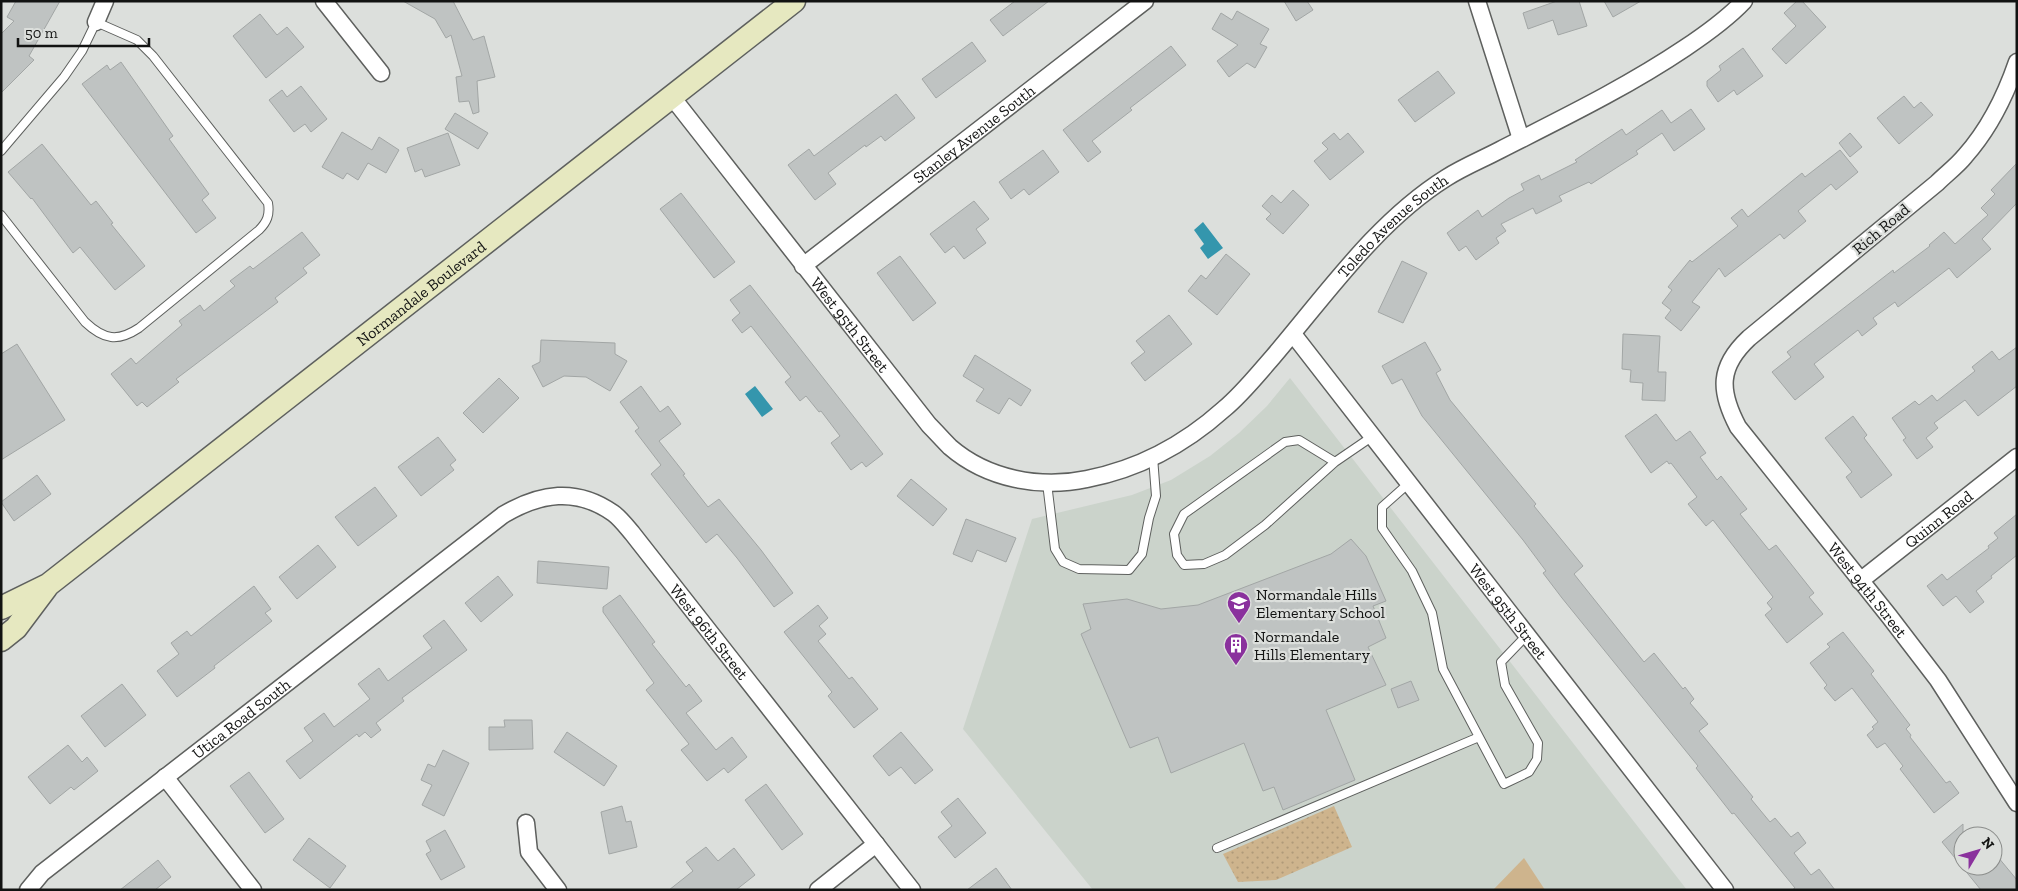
<svg xmlns="http://www.w3.org/2000/svg" width="2018" height="891" font-family="'Zilla Slab',serif">
<style>
.built{fill:#cbd3cb}
.grass{fill:url(#grass-dots)}
.pitch{fill:#ceb48d}
.water{fill:#3496ad}
.building{fill:#bfc3c2;stroke:#a2a6a5}
.lines{fill:none;stroke-linecap:round;stroke-linejoin:round}
.lane-casing{stroke:#5e605e;stroke-width:10}
.street-casing{stroke:#5e605e;stroke-width:19}
.secondary-casing{stroke:#5e605e;stroke-width:25}
.lane{stroke:#fff;stroke-width:8}
.street{stroke:#fff;stroke-width:16}
.secondary{stroke:#e6e8c0;stroke-width:22}
.labels{text-anchor:middle;dominant-baseline:central;stroke-width:4.5;stroke-linejoin:round;paint-order:stroke}
.street-label{font-size:16px;fill:#121312;stroke:#dcdfdc}
.poi-label{font-size:16px;fill:#121312;stroke:#dcdfdc;text-anchor:start}
</style>
<defs>
<pattern id="grass-dots" width="8" height="8" patternUnits="userSpaceOnUse" patternTransform="scale(1.25)"><rect width="8" height="8" fill="#ceb48d"/><path d="M2 2h.1M6 6h.1" fill="none" stroke="#b09a79" stroke-width="1.8" stroke-linecap="round"/></pattern>
</defs>
<rect width="100%" height="100%" fill="#dcdfdc"/>
<path class="built" d="M1290,378L1687,890H1093L963,729L1032,519L1132,495L1171,480L1210,456L1239,433L1267,406Z"/>
<path class="grass" d="M1334,806L1352,847L1276,880L1238,882L1223,854Z"/>
<path class="pitch" d="M1524,858L1545,890H1493Z"/>
<path class="water" d="M1203,222L1223,248L1208,259L1200,248L1204,244L1194,230Z
M755,386L773,409L762,417L745,394Z"/>
<path class="building" d="M16,1H60L29,56L34,60L1,93V34L14,21L7,17Z
M403,1H453L473,40L484,36L495,77L477,81L479,112L473,114L469,101L459,102L456,77L462,76L451,35L446,38L435,19Z
M1015,1H1049L1003,36L990,20Z
M1284,1H1307L1313,10L1296,21Z
M1557,1H1579L1587,26L1558,35L1553,20L1528,29L1523,13Z
M1604,1H1641L1613,17Z
M1797,1H1802L1826,27L1786,64L1772,49L1796,26L1784,13Z
M1237,11L1269,29L1260,44L1267,47L1255,68L1247,63L1229,77L1217,61L1238,45L1212,29L1221,13L1232,20Z
M260,14L277,35L287,27L304,47L266,78L233,36Z
M972,42L986,61L936,98L922,79Z
M1171,46L1186,65L1130,108L1132,110L1092,141L1101,152L1088,162L1063,130Z
M1743,48L1763,76L1737,95L1734,90L1718,102L1707,86V81L1721,70L1719,66Z
M121,62L173,136L169,139L209,194L202,200L216,218L196,233L82,84L107,65L110,70Z
M1438,71L1455,93L1415,122L1398,100Z
M301,86L327,119L311,132L305,124L294,132L269,100L282,90L287,97Z
M896,94L915,118L885,141L881,136L866,147L865,145L828,173L836,184L815,200L788,165L809,149L814,156Z
M1904,96L1914,108L1921,102L1933,115L1899,144L1877,118Z
M1691,109L1705,129L1674,151L1662,133L1636,151L1638,154L1591,184L1589,182L1559,196L1562,201L1536,214L1533,208L1501,224L1506,231L1496,238L1499,243L1476,260L1466,246L1459,251L1447,233L1478,210L1482,217L1509,198L1524,190L1521,184L1539,175L1541,180L1577,162L1575,160L1622,129L1626,135L1662,110L1671,123Z
M455,113L488,133L478,149L445,129Z
M342,132L372,150L379,137L399,150L386,173L368,163L358,180L347,173L343,179L322,167Z
M448,133L460,165L425,177L422,169L415,172L407,148Z
M1334,133L1340,140L1348,133L1364,152L1330,180L1314,161L1328,149L1322,143Z
M1850,133L1862,147L1850,157L1839,143Z
M42,144L91,205L96,201L113,223L111,224L145,266L115,290L80,247L73,253L32,198L31,199L8,172Z
M1043,150L1059,172L1029,195L1024,189L1011,199L999,182Z
M1840,150L1858,172L1836,190L1831,184L1798,211L1806,221L1784,239L1780,234L1725,277L1719,268L1692,302L1700,307L1681,331L1665,318L1671,310L1662,303L1672,290L1668,287L1690,260L1692,262L1738,226L1731,218L1742,209L1748,217L1802,173L1805,177Z
M2017,163V203L1982,239L1991,249L1957,278L1949,268L1898,307L1895,302L1873,318L1877,324L1862,336L1858,330L1814,364L1824,377L1795,400L1772,372L1791,357L1787,352L1893,270L1894,273L1930,246L1929,245L1944,232L1955,244L1988,215L1981,208L1995,194L1991,190Z
M1293,190L1309,205L1283,234L1266,219L1271,214L1262,206L1272,195L1281,203Z
M681,193L735,262L714,278L660,209Z
M974,201L989,219L976,229L986,243L964,259L954,246L945,253L930,234Z
M302,232L320,255L303,268L307,273L275,298L278,302L176,379L179,382L147,407L142,402L137,406L111,374L131,358L136,364L182,325L179,321L200,305L204,311L235,286L230,281L250,266L253,269Z
M1226,254L1250,274L1217,315L1188,291L1201,275L1206,279Z
M900,256L936,303L913,321L877,273Z
M1402,261L1427,273L1403,323L1378,312Z
M750,285L883,454L866,467L862,462L851,470L831,443L840,436L821,411L819,412L806,396L800,401L785,382L791,377L751,326L742,333L732,320L740,313L730,300Z
M1169,315L1192,344L1145,381L1131,363L1145,352L1136,341Z
M1623,334L1660,336L1658,372H1666L1665,401L1642,400L1643,383L1630,382L1631,370L1622,369Z
M541,340L615,343V354L627,361L610,391L586,377L564,376L543,387L532,366L540,362Z
M1425,342L1441,370L1436,373L1450,400L1536,504L1534,506L1583,566L1574,574L1644,662L1654,653L1683,689L1685,687L1694,699L1690,703L1708,724L1699,731L1753,797L1751,799L1770,822L1775,818L1791,837L1798,832L1806,843L1794,853L1811,875L1819,869L1835,890H1792L1795,888L1734,813L1732,814L1696,768L1698,766L1562,598L1543,573L1546,571L1523,540L1422,416L1402,379L1392,384L1382,366Z
M17,344L65,420L1,460V354Z
M2017,347V386L1978,416L1965,400L1934,423L1938,428L1926,438L1933,447L1917,459L1903,440L1906,438L1892,418L1915,401L1919,405L1932,395L1937,401L1975,371L1972,367L1992,351L1999,360Z
M975,355L1031,390L1021,406L1009,398L999,414L976,401L984,389L963,376Z
M499,378L519,398L483,433L463,413Z
M641,386L660,412L668,406L681,424L659,441L685,474L683,475L708,507L719,499L761,550L793,593L774,607L737,558L717,534L706,543L651,474L661,465L635,431L639,428L620,402Z
M1656,414L1676,441L1690,431L1706,453L1700,457L1717,480L1721,476L1747,509L1740,514L1769,550L1776,545L1814,593L1809,597L1823,614L1787,643L1765,615L1772,609L1767,603L1773,597L1713,520L1706,526L1688,504L1697,497L1671,463L1669,464L1667,461L1651,473L1625,436Z
M1853,416L1867,435L1864,438L1892,475L1861,498L1846,477L1852,472L1825,438Z
M438,437L456,460L450,465L454,470L421,496L398,467Z
M37,475L51,494L14,521L1,502Z
M911,479L947,509L933,526L897,496Z
M375,487L397,516L358,546L335,517Z
M2017,514V555L1991,576L1992,578L1976,591L1984,602L1970,613L1956,596L1943,606L1927,586L1942,574L1947,580L1989,548L1988,546L1998,538L1994,533Z
M966,519L1016,538L1006,562L977,550L972,562L953,554Z
M1351,539L1366,556L1386,601L1373,606L1386,638L1368,647L1386,685L1326,710L1355,780L1283,810L1274,787L1263,791L1244,743L1171,773L1158,737L1130,748L1081,634L1091,629L1083,604L1127,599L1161,609L1198,605L1331,554Z
M318,545L336,567L297,599L279,577Z
M538,561L609,567L607,589L537,583Z
M498,576L513,595L481,622L465,603Z
M254,586L271,609L265,613L272,621L214,666L215,668L177,697L157,671L179,654L171,643L187,631L191,636Z
M620,595L655,642L652,644L686,687L689,684L702,701L686,713L716,750L732,737L747,757L728,773L724,768L707,781L681,750L689,744L646,690L654,683L603,612V607Z
M818,605L828,618L819,626L826,634L818,641L849,679L852,677L878,709L854,728L828,696L832,692L784,632Z
M444,620L467,650L402,698L404,701L376,723L381,730L371,738L365,732L359,737L357,734L300,779L286,761L313,741L304,728L324,713L334,727L370,699L358,684L379,668L388,681L432,648L423,636Z
M1843,632L1874,671L1871,674L1910,725L1906,729L1911,735L1910,737L1946,783L1950,781L1959,793L1934,813L1900,769L1903,766L1885,743L1877,748L1867,735L1874,729L1872,727L1878,722L1852,688L1835,701L1824,688L1827,685L1810,663L1830,647L1827,644Z
M1411,681L1419,700L1398,708L1391,689Z
M122,684L146,715L105,747L81,716Z
M504,720H532L533,749L489,750V727H505Z
M567,732L617,766L604,786L554,752Z
M901,732L933,770L915,784L901,767L889,776L873,756Z
M68,745L82,762L87,757L98,771L74,790L71,787L50,804L28,777Z
M443,750L469,763L444,816L422,805L432,785L421,780L428,764L435,767Z
M249,772L284,819L265,833L230,786Z
M766,784L803,834L782,850L745,800Z
M958,798L986,833L955,858L938,837L952,826L941,812Z
M622,806L626,822L631,821L637,847L609,854L601,812Z
M1963,824V866H1993V851L2017,880V890H1981L1942,842Z
M445,830L465,867L441,880L426,854L431,851L426,841Z
M309,838L346,866L330,888L293,860Z
M706,847L718,861L734,848L755,875L736,890H669L693,871L686,862Z
M158,860L171,877L155,890H120Z
M996,868L1012,890H967Z"/>
<g class="lines">
<g class="lane-casing">
<path id="lane" d="M1,151L64,77L82,51L96,22L137,40L153,56L268,203C270,215 267,222 259,230L139,328C118,342 104,340 85,322L1,215
M1335,462L1299,440L1285,442L1184,514L1174,534L1177,555L1184,565L1204,564L1225,555L1265,525L1335,462L1373,436
M1047,483L1055,549L1063,562L1079,569L1129,570L1142,554L1149,518L1156,496L1153,457
M1409,483L1382,507V528L1412,571L1432,613L1443,669L1504,784L1529,772L1537,759L1538,743L1505,685L1501,662L1527,635
M1217,848L1479,737"/>
</g>
<g class="street-casing">
<g id="street">
<path d="M324,1L381,73"/>
<path d="M1477,1L1521,139"/>
<path d="M96,22L105,1"/>
<path id="s1" d="M2017,62C2005,97 1989,129 1965,156C1957,166 1946,174 1937,183L1749,338C1718,367 1719,391 1738,427L1889,616L1938,680L2017,803"/>
<path id="s2" d="M672,97L929,425C936,432 943,440 950,447C987,479 1040,489 1087,479C1138,469 1185,444 1224,409C1242,394 1257,375 1272,358C1326,295 1376,222 1446,178C1463,167 1483,159 1500,150C1563,118 1627,87 1685,48C1706,34 1727,19 1744,1"/>
<path id="s3" d="M803,266L1145,1"/>
<path id="s4" d="M1293,334L1725,890"/>
<path id="s5" d="M1860,581L2017,457"/>
<path d="M165,777L253,890"/>
<path d="M526,823L529,852L558,890"/>
<path id="s6" d="M28,890L42,873L503,515C540,493 576,487 613,513C620,518 626,526 632,533L912,890"/>
<path d="M818,890L876,844"/>
</g>
</g>
<g class="secondary-casing">
<g id="secondary">
<path id="s7" d="M1,608L48,585L794,1"/>
<path d="M1,640L16,628L46,588"/>
</g>
</g>
<use href="#lane" class="lane"/>
<use href="#street" class="street"/>
<use href="#secondary" class="secondary"/>
</g>
<defs>
<g id="school-pin" transform="scale(1.25)"><path d="M0 17L-7.5 6A9.5 9.5 0 1 1 7.5 6Z" fill="#8a319d" stroke="#dcdfdc"/><path d="M0-5L7-2L0 1L-7-2ZM-4 1L0 2.5L4 1V4Q0 6-4 4Z" fill="#fff"/></g>
<g id="building-pin" transform="scale(1.25)"><path d="M0 17L-7.5 6A9.5 9.5 0 1 1 7.5 6Z" fill="#8a319d" stroke="#dcdfdc"/><path d="M-4-6H4V6H1V3H-1V6H-4ZM-2.5-4.3h1.7v1.8h-1.7ZM.8-4.3h1.7v1.8H.8ZM-2.5-1h1.7V.8h-1.7ZM.8-1h1.7V.8H.8Z" fill="#fff"/></g>
</defs>
<g fill-rule="evenodd">
<use href="#school-pin" x="1239" y="603"/>
<use href="#building-pin" x="1236" y="645"/>
</g>
<g class="labels">
<g class="street-label">
<text stroke="none"><textPath href="#s3" startOffset="216">Stanley Avenue South</textPath></text>
<text stroke="none"><textPath href="#s2" startOffset="998">Toledo Avenue South</textPath></text>
<text transform="translate(1881 229) rotate(-40)">Rich Road</text>
<text stroke="none"><textPath href="#s7" startOffset="526">Normandale Boulevard</textPath></text>
<text stroke="none"><textPath href="#s2" startOffset="289">West 95th Street</textPath></text>
<text stroke="none"><textPath href="#s5" startOffset="100">Quinn Road</textPath></text>
<text stroke="none"><textPath href="#s1" startOffset="698">West 94th Street</textPath></text>
<text stroke="none"><textPath href="#s4" startOffset="351">West 95th Street</textPath></text>
<text stroke="none"><textPath href="#s6" startOffset="876">West 96th Street</textPath></text>
<text stroke="none"><textPath href="#s6" startOffset="274">Utica Road South</textPath></text>
</g>
<g class="poi-label">
<text x="1256" y="594">Normandale Hills<tspan x="1256" dy="18">Elementary School</tspan></text>
<text x="1254" y="636">Normandale<tspan x="1254" dy="18">Hills Elementary</tspan></text>
</g>
</g>
<rect width="2018" height="891" fill="none" stroke="#121312" stroke-width="5"/>
<g transform="translate(1978 851) rotate(52)"><circle r="24" fill="#dcdfdc" stroke="#8b8d8b"/>
<path d="M0-4L9 19L0 12L-9 19Z" fill="#8a319d"/>
<text y="-8" font-size="14" font-weight="bold" text-anchor="middle" fill="#121312">N</text>
</g>
<path d="M18 38v8h131v-8" fill="none" stroke="#121312" stroke-width="2.5"/>
<text x="25" y="38" font-size="15" fill="#121312" stroke="#dcdfdc" stroke-width="4" paint-order="stroke">50 m</text>
</svg>
